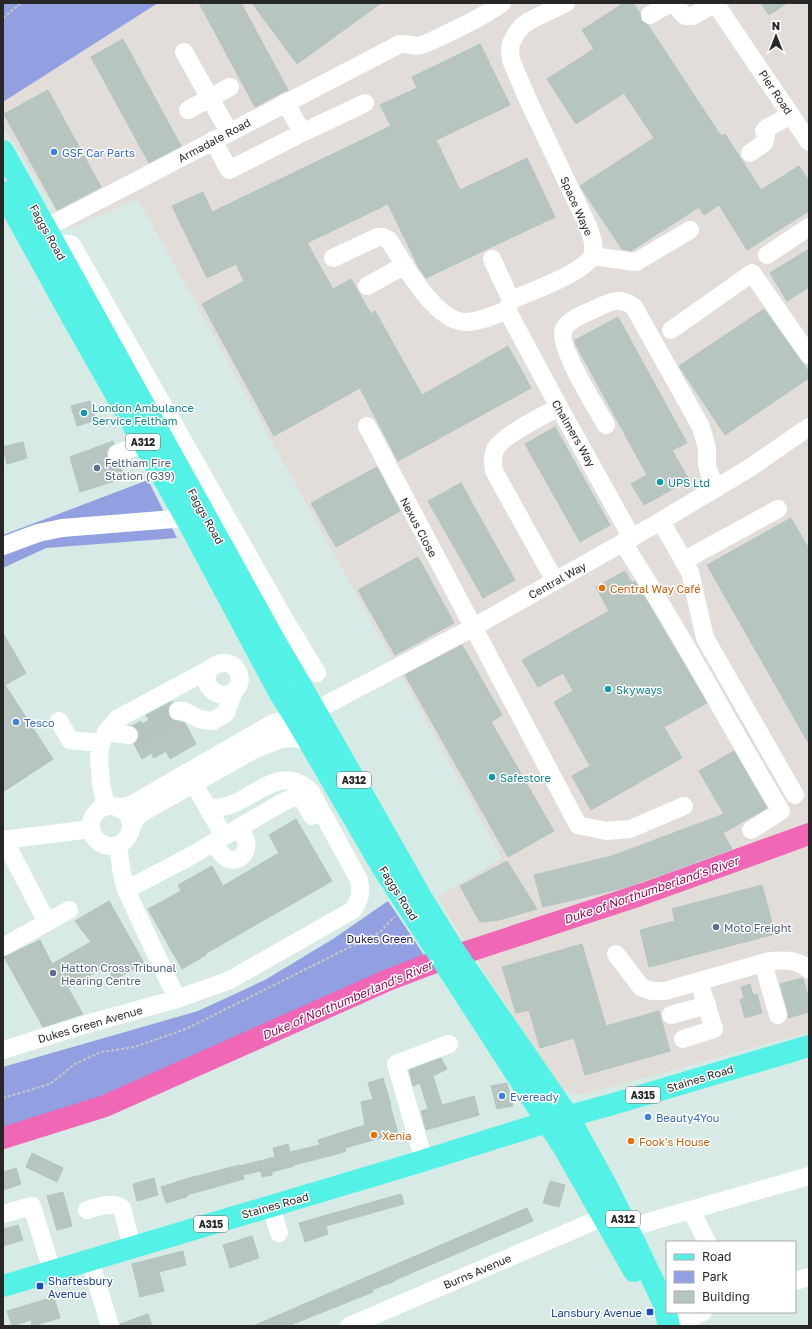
<svg xmlns="http://www.w3.org/2000/svg" width="812" height="1329" font-family="'Golos Text',sans-serif">
<style>
.industrial{fill:#e2ddd8}
.green{fill:#92a0e2}
.lines{fill:none;stroke-linecap:round;stroke-linejoin:round}
.river{stroke:#ef67b5;stroke-width:22}
.building{fill:#b7c5c1;stroke:#b1c5c1}
.minor-tunnel{stroke:#b4c3bf;stroke-width:18;stroke-dasharray:18 9;stroke-linecap:butt}
.path{stroke:#c7c7c7;stroke-width:2;stroke-dasharray:3 2;stroke-linecap:butt}
.minor{stroke:#fff;stroke-width:18}
.major{stroke:#54f2e6;stroke-width:22}
.shop-dot{fill:#3f7fe0;stroke:#fff;stroke-width:1.5}
.culture-dot{fill:#0f9aa8;stroke:#fff;stroke-width:1.5}
.service-dot{fill:#5c6f8a;stroke:#fff;stroke-width:1.5}
.food-dot{fill:#e8710a;stroke:#fff;stroke-width:1.5}
.transit-dot{fill:#1a4fb4;stroke:#fff;stroke-width:1.5}
.labels{text-anchor:middle;dominant-baseline:central;stroke-width:3;stroke-linejoin:round;paint-order:stroke}
.shield{fill:#fff;stroke:#686868;stroke-width:1}
.shield-label{font-size:10px;font-weight:bold;fill:#272727}
.street-label{font-size:11px;fill:#272727;stroke:#fff}
.shop-label{font-size:11px;fill:#366cbe;stroke:#fff;text-anchor:start}
.culture-label{font-size:11px;fill:#0d838f;stroke:#fff;text-anchor:start}
.service-label{font-size:11px;fill:#4e5e75;stroke:#fff;text-anchor:start}
.food-label{font-size:11px;fill:#c56008;stroke:#fff;text-anchor:start}
.park-label{font-size:11px;fill:#181b62;stroke:#fff}
.transit-label{font-size:11px;fill:#164399;stroke:#fff;text-anchor:start}
.water-label{font-size:12px;font-style:italic;fill:#960b50;stroke:#fff}
</style>
<rect width="100%" height="100%" fill="#d7eae5"/>
<path class="industrial" d="M158,3H809V828L647,886L464,941L438,897L502,858L138,199L68,229L3,126V102Z
M809,843V1032L582,1095L562,1090L475,958Z"/>
<path class="green" d="M3,3H158L3,102Z
M148,480L177,538L46,548L3,568V535Z
M388,901L424,955L174,1069L51,1115L3,1130V1067L198,1011L265,980L333,939Z"/>
<g class="lines">
<path class="river" d="M3,1138L105,1106L388,980L430,964L643,894L809,834"/>
</g>
<path class="building" d="M199,3H241L288,90L281,93L255,107Z
M252,3H381L297,64Z
M624,3H633L640,13L641,21L648,25L721,136L725,134L761,190L799,166L809,181V211L747,250L719,205L704,215L699,207L631,251L622,249L580,186L654,138L624,93L576,124L547,79L594,49L582,30Z
M761,3H787L769,15Z
M123,39L181,146L149,163L91,57Z
M480,44L510,105L436,140L460,190L527,158L555,217L426,278L419,268L388,204L307,243L333,289L351,279L371,314L375,311L422,395L508,346L531,388L398,461L360,388L274,436L202,304L244,281L236,264L207,278L172,206L203,192L212,212L391,126L380,105L417,88L412,77Z
M48,90L101,187L57,210L4,114Z
M809,249V287L787,301L770,273Z
M764,309L809,372V378L725,435L679,366Z
M618,317L687,443L672,450L689,480L644,505L631,484L647,475L576,345L575,340Z
M90,401L96,420L77,426L71,406Z
M555,427L610,525L580,542L525,444Z
M113,441L114,444L109,447L107,452V458L111,462L115,464H120L125,478L80,492L70,457Z
M23,442L27,458L7,464L3,447Z
M377,467L400,511L336,547L311,503Z
M461,483L515,580L483,598L428,501Z
M791,518L809,549V744L707,565Z
M418,557L454,623L395,655L358,590Z
M625,571L632,583L635,581L707,703L664,727L682,758L591,810L572,776L590,766L554,702L573,691L563,673L538,687L522,660L609,611L596,587Z
M3,633L26,673L5,685L53,759L3,792Z
M462,645L502,715L491,722L554,831L508,857L405,675Z
M173,701L169,706L168,711L169,716L173,720L185,723L196,744L170,759L166,751L154,758L151,753L142,759L134,744L138,741L139,736V731L136,727L149,720L146,715Z
M734,751L767,808L723,833L732,849L627,887L543,907L534,875L612,856L724,814L699,771Z
M296,819L332,881L205,954L206,955L182,969L148,909L181,891L178,885L212,866L223,886L279,853L269,835Z
M507,861L537,909L499,920L480,922L460,886Z
M762,885L775,934L649,967L640,930L675,921L672,909Z
M109,901L144,963L114,980L106,966L68,988L83,1014L43,1027L4,957L40,940L52,964L91,942L75,921Z
M582,944L606,1026L659,1011L670,1051L585,1075L574,1038L540,1048L529,1010L516,1013L502,967Z
M803,978L807,993H809V1012L788,1018V1012L780,984Z
M750,984L753,995L757,994L762,1013L745,1018L740,1000L744,998L741,987Z
M441,1058L447,1069L433,1076L442,1105L474,1096L479,1115L426,1130L421,1111L428,1109L420,1083L413,1086L409,1070Z
M383,1078L391,1105H390L398,1133L345,1148L346,1151L337,1154L294,1165V1166L272,1172V1175L262,1177L261,1171L243,1175L244,1179L187,1195V1197L166,1203L161,1187L189,1178L240,1165V1166L275,1157L273,1148L288,1144L290,1152L320,1145L318,1140L365,1125L361,1102L373,1099L368,1083Z
M507,1083L513,1106L497,1109L491,1086Z
M32,1153L63,1168L57,1182L26,1167Z
M16,1168L21,1184L3,1190V1172Z
M154,1178L158,1195L137,1201L133,1184Z
M550,1181L565,1185L559,1207L543,1203Z
M63,1192L72,1226L57,1230L47,1196Z
M401,1194L404,1204L326,1226L328,1234L305,1242L299,1223Z
M527,1208L533,1221L395,1280V1281L372,1290L373,1292L288,1326H253Z
M18,1225L23,1240L3,1246V1229Z
M252,1236L259,1258L230,1268L223,1245Z
M183,1251L186,1265L159,1272L164,1291L140,1297L132,1264Z
M54,1297L60,1318L32,1326L31,1320L12,1326L7,1311Z
M148,1314L152,1326H120V1324Z"/>
<g class="lines">
<path class="minor-tunnel" d="M129,735L135,734L178,711"/>
<path class="path" d="M3,18L21,3
M3,1098L50,1084L75,1064L101,1052L134,1047L186,1029L380,932L395,916"/>
<path class="minor" d="M566,3L529,21L521,27L516,34L511,43L510,50L511,60L528,100L588,226C591,235 596,246 592,256C584,273 530,292 511,300L507,310L559,407L632,538
M671,3L674,4L685,16H693L715,3
M715,3L809,142
M650,15L670,3
M184,52L229,132
M188,110L230,87
M302,133L365,103
M213,140L229,170L302,133L286,102
M750,153L764,143L766,136L764,131L767,128L791,115
M34,234L400,44C407,43 414,47 421,45C429,43 437,38 444,35C464,25 484,17 502,3
M44,251C53,246 62,241 72,245L285,620C282,628 277,629 270,633
M767,255L809,227
M592,256L636,262L690,230
M333,258L378,237H383L389,240C403,263 435,322 466,322C480,322 494,315 507,310
M492,259L511,300
M367,286L405,265
M671,330L752,273L809,355
M606,425C597,409 556,344 564,329C569,318 587,313 597,308C611,301 621,297 634,307L701,427L707,448V465L715,489
M367,426L578,825L606,831L630,829L684,806
M117,454L144,443L156,444
M661,521L690,572L705,638L795,795
M623,543C680,630 727,722 781,811L751,830
M3,546L38,533L62,528L186,518
M683,561L778,509
M555,581L494,471C493,464 492,458 495,450C501,436 544,415 559,407
M285,620L317,673
M178,711H184L199,719L213,721L226,713L234,691
M303,717L472,628L661,521L748,469L809,427
M59,721L70,740L101,743
M106,732L129,735
M194,784L224,836
M91 826a20 20 0 1 1 40 0a20 20 0 1 1-40 0Z
M106,807L101,784L99,757L101,743L106,732L117,719L210,669C218,661 233,660 238,672C240,676 240,681 239,684C231,706 196,691 210,669
M118,808L131,805L273,723L288,720L307,721
M131,828L135,820L140,814L257,748L282,739L291,738L309,741
M3,840L91,829
M4,840L47,922
M214,842C217,847 220,854 225,857C238,866 251,851 245,838C243,834 239,831 235,830
M118,846L122,874L126,890L177,999
M126,890L187,858L283,802L294,797L302,798L312,816
M3,947L69,910
M616,954L641,987L652,991H665L770,961C784,960 798,959 809,970
M763,963L778,1015
M671,1015L707,1005
M683,1039L714,1029L699,981
M3,1050L87,1024L177,999L230,980L353,910C360,899 362,893 359,880L311,792C284,764 260,793 233,804C226,807 216,808 208,809
M424,1161L396,1064L449,1044
M271,1206L279,1233
M87,1210C99,1207 110,1201 122,1208L132,1247
M691,1210L707,1242
M3,1214L32,1206L52,1271
M628,1228L809,1176
M90,1260L110,1326
M795,1281L809,1277
M349,1326L604,1217
M674,1326L703,1312"/>
<path class="major" d="M3,151L276,643L300,684L421,897L453,949L568,1116L605,1183L635,1243L664,1304L669,1326
M3,192L73,319L186,518L279,692L297,721L381,865L564,1148L634,1271
M3,1286L419,1162L547,1122L613,1104L809,1046"/>
</g>
<g class="shop-dot">
<circle cx="54" cy="152" r="4"/>
<circle cx="16" cy="722" r="4"/>
<circle cx="502" cy="1096" r="4"/>
<circle cx="648" cy="1117" r="4"/>
</g>
<g class="culture-dot">
<circle cx="84" cy="413" r="4"/>
<circle cx="660" cy="482" r="4"/>
<circle cx="608" cy="689" r="4"/>
<circle cx="492" cy="777" r="4"/>
</g>
<g class="service-dot">
<circle cx="97" cy="468" r="4"/>
<circle cx="716" cy="927" r="4"/>
<circle cx="53" cy="973" r="4"/>
</g>
<g class="food-dot">
<circle cx="602" cy="588" r="4"/>
<circle cx="374" cy="1135" r="4"/>
<circle cx="631" cy="1141" r="4"/>
</g>
<g class="transit-dot">
<rect x="36" y="1282" width="8" height="8" rx="2"/>
<rect x="646" y="1308" width="8" height="8" rx="2"/>
</g>
<g class="labels">
<g class="shield">
<rect x="126" y="434" width="34" height="16" rx="3"/>
<rect x="337" y="772" width="34" height="16" rx="3"/>
<rect x="626" y="1087" width="34" height="16" rx="3"/>
<rect x="606" y="1211" width="34" height="16" rx="3"/>
<rect x="194" y="1216" width="34" height="16" rx="3"/>
</g>
<g class="shield-label">
<text x="143" y="442">A312</text>
<text x="354" y="780">A312</text>
<text x="643" y="1095">A315</text>
<text x="623" y="1219">A312</text>
<text x="211" y="1224">A315</text>
</g>
<g class="street-label">
<text transform="translate(776 92) rotate(56)">Pier Road</text>
<text transform="translate(214 140) rotate(-28)">Armadale Road</text>
<text transform="translate(577 206) rotate(66)">Space Waye</text>
<text transform="translate(48 232) rotate(61)">Faggs Road</text>
<text transform="translate(574 433) rotate(60)">Chalmers Way</text>
<text transform="translate(206 516) rotate(61)">Faggs Road</text>
<text transform="translate(419 527) rotate(62)">Nexus Close</text>
<text transform="translate(557 580) rotate(-29)">Central Way</text>
<text transform="translate(399 893) rotate(58)">Faggs Road</text>
<text transform="translate(90 1024) rotate(-16)">Dukes Green Avenue</text>
<text transform="translate(700 1078) rotate(-17)">Staines Road</text>
<text transform="translate(275 1205) rotate(-16)">Staines Road</text>
<text transform="translate(477 1271) rotate(-23)">Burns Avenue</text>
</g>
<g class="shop-label">
<text x="62" y="152">GSF Car Parts</text>
<text x="24" y="722">Tesco</text>
<text x="510" y="1096">Eveready</text>
<text x="656" y="1117">Beauty4You</text>
</g>
<g class="culture-label">
<text x="92" y="407">London Ambulance<tspan x="92" dy="13">Service Feltham</tspan></text>
<text x="668" y="482">UPS Ltd</text>
<text x="616" y="689">Skyways</text>
<text x="500" y="777">Safestore</text>
</g>
<g class="service-label">
<text x="105" y="462">Feltham Fire<tspan x="105" dy="13">Station (G39)</tspan></text>
<text x="724" y="927">Moto Freight</text>
<text x="61" y="967">Hatton Cross Tribunal<tspan x="61" dy="13">Hearing Centre</tspan></text>
</g>
<g class="food-label">
<text x="610" y="588">Central Way Café</text>
<text x="382" y="1135">Xenia</text>
<text x="639" y="1141">Fook's House</text>
</g>
<g class="park-label">
<text x="380" y="938">Dukes Green</text>
</g>
<g class="transit-label">
<text x="48" y="1280">Shaftesbury<tspan x="48" dy="13">Avenue</tspan></text>
<text x="642" y="1312" text-anchor="end">Lansbury Avenue</text>
</g>
<g class="water-label">
<text transform="translate(651 890) rotate(-19)">Duke of Northumberland's River</text>
<text transform="translate(347 1000) rotate(-23)">Duke of Northumberland's River</text>
</g>
</g>
<rect width="812" height="1329" fill="none" stroke="#272727" stroke-width="8"/>
<rect x="666" y="1241" width="130" height="72" fill="#ffffff" stroke="#a9a9a9"/>
<rect x="674" y="1254" width="20" height="6" fill="#54f2e6" stroke="#a9a9a9"/>
<text x="702" y="1261" font-size="12" fill="#272727">Road</text>
<rect x="674" y="1271" width="20" height="12" fill="#92a0e2" stroke="#a9a9a9"/>
<text x="702" y="1281" font-size="12" fill="#272727">Park</text>
<rect x="674" y="1291" width="20" height="12" fill="#b7c5c1" stroke="#a9a9a9"/>
<text x="702" y="1301" font-size="12" fill="#272727">Building</text>
<g transform="translate(776 36)" stroke="#ffffff" stroke-width="3" paint-order="stroke">
<path d="M0-3L7 15L0 10L-7 15Z" fill="#272727"/>
<text y="-6" font-size="11" font-weight="bold" text-anchor="middle" fill="#272727">N</text>
</g>
</svg>
